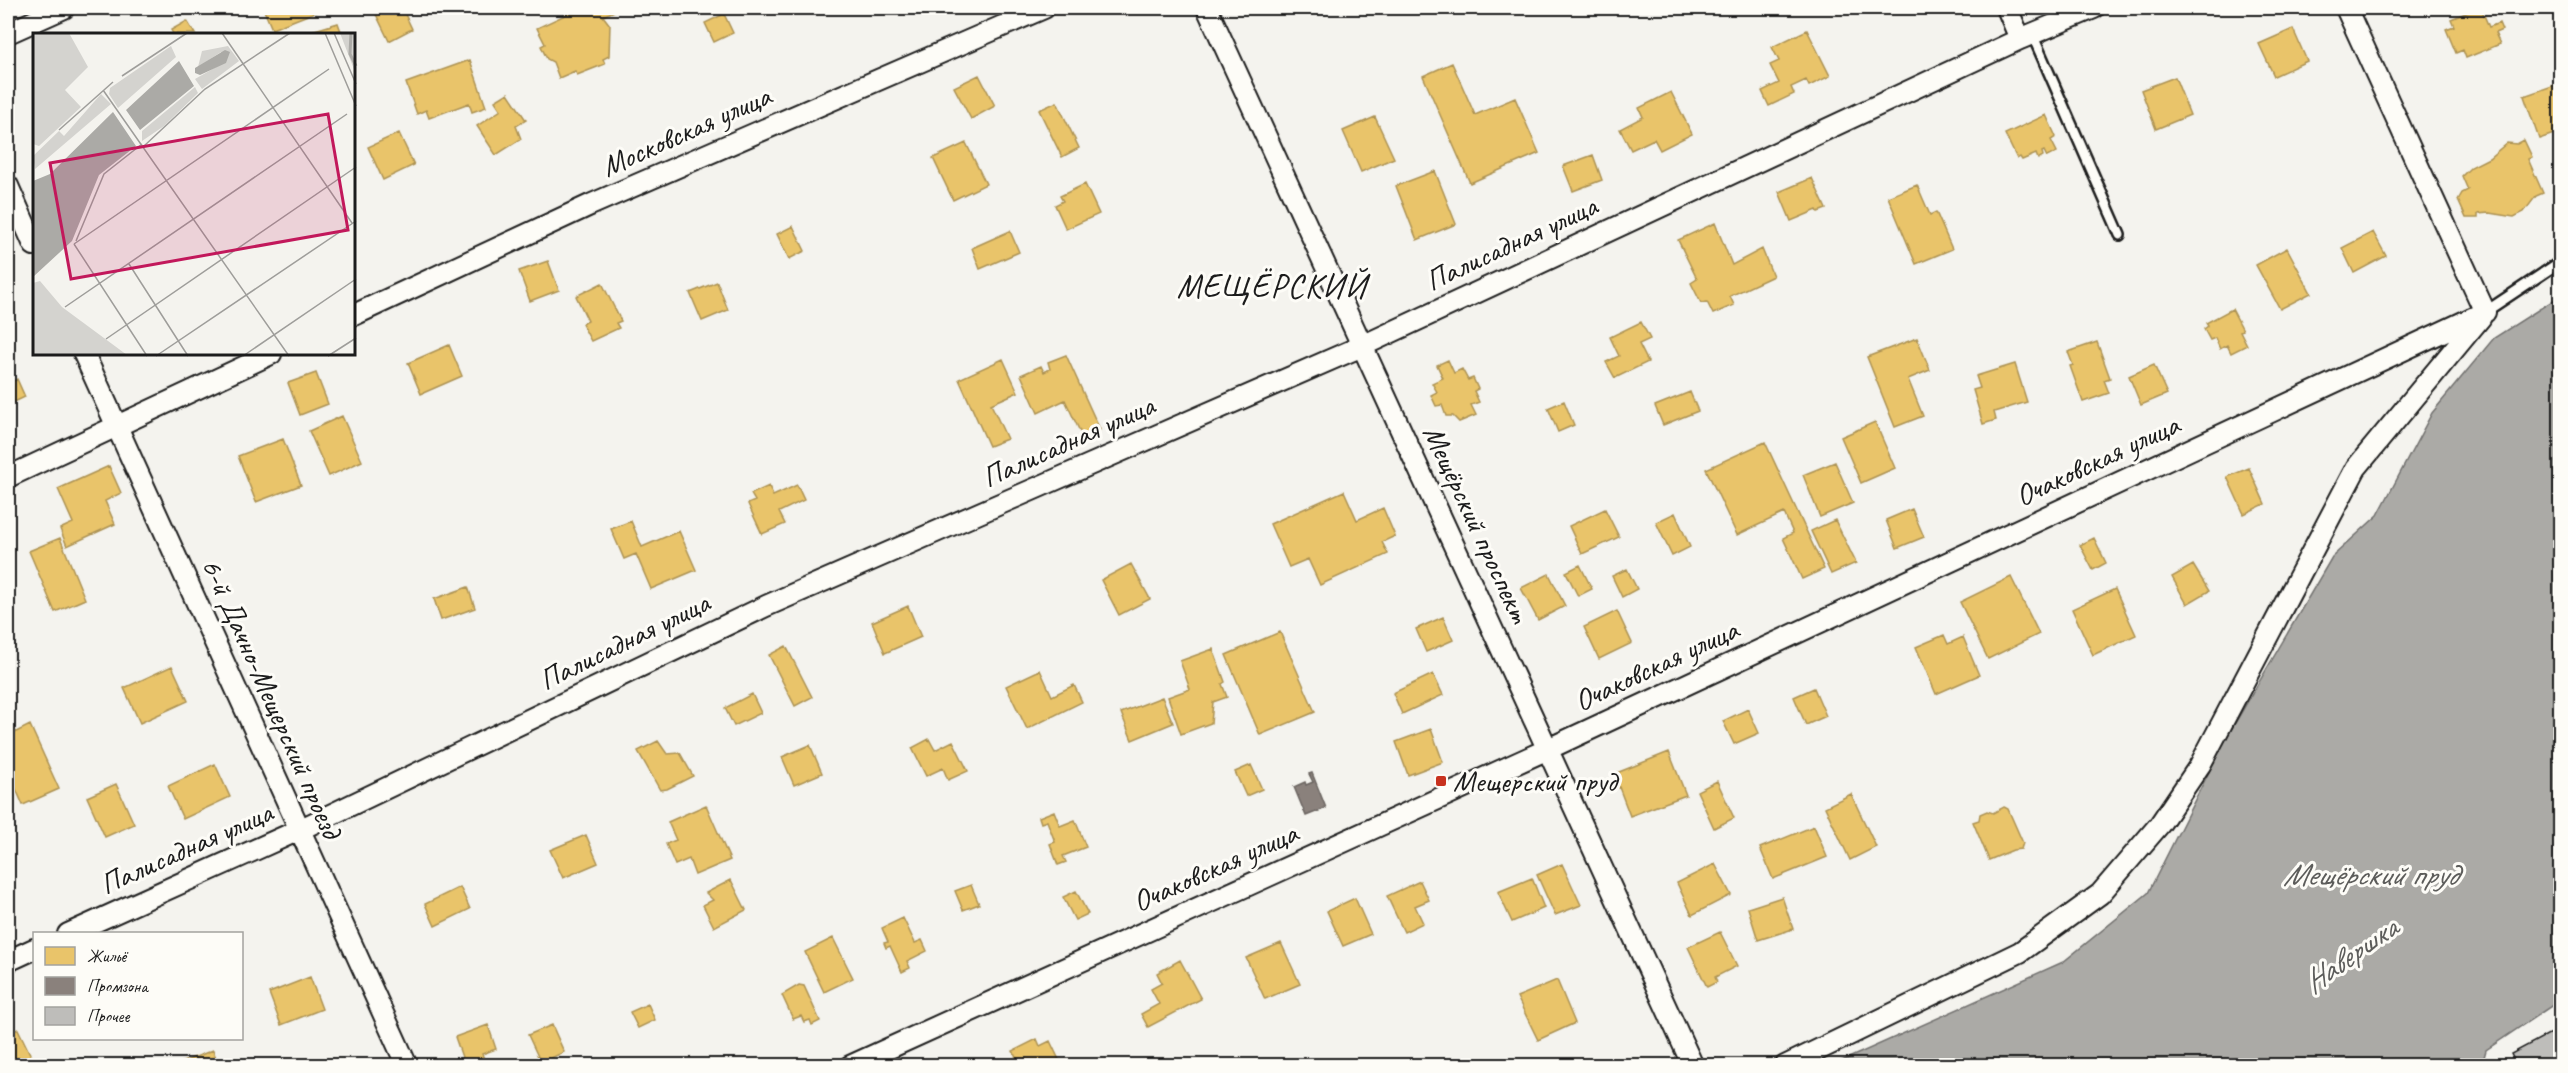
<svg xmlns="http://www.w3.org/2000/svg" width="2568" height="1073" font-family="Caveat,sans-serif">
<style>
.water{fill:#abaaa6;stroke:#72716f;stroke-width:1.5}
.homes{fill:#e9c46a;stroke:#ac9253;stroke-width:1.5}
.industry{fill:#8a817c;stroke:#69635f;stroke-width:1.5}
.building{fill:#bebdba;stroke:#1c1c1c;stroke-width:1.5}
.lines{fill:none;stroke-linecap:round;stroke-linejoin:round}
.lane-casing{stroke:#1c1c1c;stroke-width:14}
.street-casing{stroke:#1c1c1c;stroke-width:24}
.lane{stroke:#fdfcf7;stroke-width:9}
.street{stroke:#fdfcf7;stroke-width:20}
.poi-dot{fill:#c8321e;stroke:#fdfcf7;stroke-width:2}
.labels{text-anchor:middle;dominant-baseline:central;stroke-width:6;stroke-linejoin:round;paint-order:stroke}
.street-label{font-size:30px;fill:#1c1c1c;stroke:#fdfcf7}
.poi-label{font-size:30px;fill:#1c1c1c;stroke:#fdfcf7;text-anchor:start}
.water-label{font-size:32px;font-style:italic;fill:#5c5c5a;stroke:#fdfcf7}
.quarter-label{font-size:33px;letter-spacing:1.5px;fill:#1c1c1c;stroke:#fdfcf7}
.inset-river{fill:none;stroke:#abaaa6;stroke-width:3}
.inset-road{fill:none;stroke:#9e9d9a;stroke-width:1.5}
.view{fill:#c2185b;fill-opacity:0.15;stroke:#c2185b;stroke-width:3}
.inset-edge{fill:none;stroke:#1c1c1c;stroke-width:3}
</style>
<rect width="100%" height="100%" fill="#f4f3ee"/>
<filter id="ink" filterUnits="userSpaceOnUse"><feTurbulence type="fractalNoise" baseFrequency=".0167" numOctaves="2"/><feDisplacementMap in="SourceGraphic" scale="12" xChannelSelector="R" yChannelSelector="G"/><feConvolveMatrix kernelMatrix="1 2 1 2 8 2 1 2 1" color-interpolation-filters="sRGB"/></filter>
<g filter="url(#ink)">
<path class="water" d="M2560,296V1000L2486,1050L2482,1065H1833L2063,962L2148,893L2224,742L2332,557L2378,515L2432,413L2494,338Z"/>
<path class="homes" d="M263,8H317L318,11L272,29Z
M373,8H402L412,29L389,41Z
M580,8H621L603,16L610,25L609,56L603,59L605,64L577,75L575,71L559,78L553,62L547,59L541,46L545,44L537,28Z
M2478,8H2481L2489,27L2499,23L2502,30L2495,33L2500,44L2466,58L2463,50L2456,53L2446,29L2454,26L2451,19Z
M724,14L733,33L714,42L705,23Z
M187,21L195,34H173L171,30Z
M338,23L342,34H302Z
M2293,29L2307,61L2274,76L2259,44Z
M1807,30L1830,76L1809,86L1806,80L1791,87L1794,94L1769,106L1762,91L1779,83L1770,65L1779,61L1772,47Z
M470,60L486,107L472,112L469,103L429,118L426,110L417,114L406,83Z
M1452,63L1475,115L1515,98L1539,153L1470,183L1423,76Z
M979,75L995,106L971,119L954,87Z
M2175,77L2190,115L2156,129L2141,90Z
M2558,84L2560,92V132L2539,139L2524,96Z
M1671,92L1692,134L1660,150L1654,139L1631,150L1620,129L1643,117L1639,108Z
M508,93L526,120L516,126L521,139L496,155L477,126L501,110L495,101Z
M1057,102L1079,148L1062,157L1039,110Z
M2046,115L2056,137L2051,140L2057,152L2047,157L2044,151L2042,152L2043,156L2038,159L2036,154L2022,160L2020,157L2017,159L2005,134Z
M1375,117L1394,158L1361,172L1343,131Z
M399,133L414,165L383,180L368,147Z
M2524,140L2532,157L2528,159L2543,193L2536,196L2524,212L2514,217L2489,213L2478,214V218H2466L2458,200L2462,193L2468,190L2462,176L2471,167L2489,158L2507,143L2517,144Z
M966,143L986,184L953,200L933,158Z
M1593,155L1602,180L1573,191L1563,166Z
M1435,171L1456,224L1417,240L1396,186Z
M1812,178L1826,209L1818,212L1817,210L1791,221L1779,192Z
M1085,184L1099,214L1066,229L1055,205L1063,201L1060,196Z
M1917,185L1930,215L1936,212L1952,249L1916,264L1888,197Z
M1715,223L1732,265L1762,249L1773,276L1730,296L1734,305L1713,314L1707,302L1701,303L1691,283L1697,279L1678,240Z
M793,226L805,251L789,259L777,234Z
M1010,231L1019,252L980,269L972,248Z
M2373,232L2386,256L2354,273L2342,248Z
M2287,248L2311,293L2280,309L2256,265Z
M548,261L559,290L530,301L519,271Z
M717,282L728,310L702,321L690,293Z
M602,283L621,321L616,323L619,328L591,341L582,324L588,321L576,296Z
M2232,309L2243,330L2240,331L2247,345L2231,353L2227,345L2220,349L2215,338L2210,340L2204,329L2208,326L2206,323Z
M1641,322L1650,339L1639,344L1648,362L1615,378L1606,362L1619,356L1610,337Z
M1917,338L1930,370L1908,379L1923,416L1895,427L1867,357Z
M2097,342L2110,378L2104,380L2109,393L2083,402L2070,366L2073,365L2068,352Z
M449,345L462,376L421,394L408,363Z
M1066,355L1100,430L1083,438L1065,400L1038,413L1021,375L1041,366L1044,372L1050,369L1048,362Z
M1003,359L1018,392L991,404L1007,439L989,446L959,379Z
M1448,360L1454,373L1462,369L1468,380L1473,378L1478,389L1474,391L1479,402L1471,405L1476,415L1459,422L1453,416H1446L1442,405L1436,406L1431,395L1437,392L1432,383L1443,378L1437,365Z
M2015,364L2027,402L1994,412L1996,420L1983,424L1973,390L1980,388L1976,376Z
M2154,365L2167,394L2141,405L2129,376Z
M316,373L328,404L300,415L288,383Z
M17,379L25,397L8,405V384Z
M1690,392L1698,411L1663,425L1655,406Z
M1564,401L1574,425L1558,432L1548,408Z
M342,416L362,461L329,476L309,431Z
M1875,422L1895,468L1861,483L1841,437Z
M283,439L301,485L256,502L238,456Z
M1765,442L1824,569L1802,579L1783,538L1793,533L1784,513L1737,535L1706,469Z
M1835,462L1853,503L1820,517L1803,475Z
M109,466L121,493L105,501L115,524L67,546L60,529L73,523L58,489Z
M2249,468L2265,504L2244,514L2227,477Z
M797,485L804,500L779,512L785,524L762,534L748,504L755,501L751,494L769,486L773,496Z
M1344,491L1357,520L1383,508L1395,536L1382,542L1388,554L1320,585L1308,559L1289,567L1270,524Z
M1605,509L1619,537L1582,554L1569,526Z
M1912,509L1924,537L1897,548L1886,520Z
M1675,513L1690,547L1672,556L1656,522Z
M1835,520L1856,563L1831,574L1811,531Z
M631,521L642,547L679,531L696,570L651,589L636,554L624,559L611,529Z
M60,538L85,599L55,612L29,551Z
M2094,538L2106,563L2093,570L2080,545Z
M1131,564L1150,599L1119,615L1101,580Z
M1580,565L1592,589L1578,596L1566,572Z
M2193,565L2209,591L2187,604L2172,577Z
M1627,569L1637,589L1622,597L1612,576Z
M1549,574L1565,606L1538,620L1521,588Z
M2011,577L2039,634L1988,659L1960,602Z
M468,587L475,608L441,620L434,599Z
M2115,589L2136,635L2093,655L2072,609Z
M908,606L921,637L885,653L872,622Z
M1617,611L1632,643L1599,659L1584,627Z
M1443,617L1453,640L1426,652L1416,629Z
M1280,632L1315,712L1260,735L1226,655Z
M1944,635L1948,644L1963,637L1979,675L1936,694L1916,647Z
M786,646L812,697L795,706L769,655Z
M1213,649L1225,682L1222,684L1227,697L1213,702L1211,723L1181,734L1168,697L1190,689L1180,661Z
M172,666L188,701L140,723L124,688Z
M1040,670L1052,696L1074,685L1082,702L1027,729L1006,686Z
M1433,674L1443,695L1402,714L1393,693Z
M1814,688L1826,716L1806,725L1794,697Z
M752,694L761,713L734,726L725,708Z
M1162,697L1173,723L1132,740L1121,713Z
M1748,709L1759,733L1734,744L1723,721Z
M30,725L59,789L23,805L8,771V736Z
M1431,729L1443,762L1408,775L1396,742Z
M929,739L935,750L953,741L968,771L948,780L943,768L926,776L912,748Z
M658,741L667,754L680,753L693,776L667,789L660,790L638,751Z
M810,745L822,773L794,785L782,757Z
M1669,752L1686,795L1630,816L1614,774Z
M215,764L230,797L183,819L168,786Z
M1251,765L1262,789L1246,796L1235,772Z
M1717,781L1734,818L1714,828L1697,791Z
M116,784L134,824L105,837L87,797Z
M1851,794L1876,847L1850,860L1825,807Z
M706,805L730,860L695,875L689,859L675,865L666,844L676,840L668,822Z
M2004,807L2008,809L2023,843L2021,849L2013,850L1989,860L1973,822L1979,820L1980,814L1987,811L1993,813Z
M1054,811L1060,826L1075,820L1086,847L1063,856L1066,862L1058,865L1050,844L1055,842L1047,821L1041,823L1039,817Z
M1814,826L1827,857L1773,879L1760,848Z
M586,835L598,863L563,878L550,850Z
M1562,864L1581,905L1555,915L1537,875Z
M1715,864L1731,895L1692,915L1677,883Z
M1532,878L1544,908L1512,922L1498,892Z
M731,880L746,910L714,927L703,905L713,900L706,893Z
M1420,881L1429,900L1415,906L1423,923L1404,932L1387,896Z
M971,885L979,904L963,910L955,891Z
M460,887L470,909L435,926L425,904Z
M1076,891L1088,914L1075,920L1063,897Z
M1782,897L1793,929L1758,940L1748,908Z
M1355,898L1371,934L1343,946L1327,911Z
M903,918L915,943L922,940L927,951L907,961L910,968L902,972L890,946L886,948L884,943L888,942L882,928Z
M1720,932L1737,966L1715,977L1717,982L1707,987L1688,947Z
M833,938L853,978L824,992L805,952Z
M1281,943L1300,984L1265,999L1246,958Z
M1180,960L1201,999L1148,1027L1141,1014L1159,1004L1151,989L1162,983L1157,973Z
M310,977L322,1009L281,1025L269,993Z
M1557,980L1575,1023L1538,1040L1517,997Z
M799,985L804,986L820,1021L812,1025L810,1020L804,1022L801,1016L793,1019L782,995Z
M648,1004L655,1020L638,1028L630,1012Z
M488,1025L496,1049L482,1054L485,1062L465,1066L455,1037Z
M552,1025L564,1052L541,1063L528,1035Z
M18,1029L32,1058L15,1066H8V1033Z
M1037,1039L1040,1046L1050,1041L1062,1066H1015L1017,1060L1013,1051Z
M213,1050L219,1066H173Z"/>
<path class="industry" d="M1312,773L1326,808L1306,816L1294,787L1305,782L1306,785L1313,782L1309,774Z"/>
<path class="building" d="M2560,1028V1055L2540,1066H2517L2511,1054Z"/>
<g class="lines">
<g class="lane-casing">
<path id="lane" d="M2032,34L2120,235
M2485,312L2560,262"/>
</g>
<g class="street-casing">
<path id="street" d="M1207,8L1693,1066
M2007,8L2020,39
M2346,8L2485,312
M8,33L64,8
M8,186L34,245
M354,315L590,205L1044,8
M84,354L407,1066
M8,477L271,354
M68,934L299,830L766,606L1362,346L2020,39L2094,8
M8,961L34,949
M850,1066L1548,749L2485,312
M1785,1066L2020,952L2100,894L2160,824L2200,765L2356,468L2481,317"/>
</g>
<use href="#lane" class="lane"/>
<use href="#street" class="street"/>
</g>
</g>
<rect class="poi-dot" x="1435" y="775" width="12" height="12" rx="3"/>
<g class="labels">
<g class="street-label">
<text transform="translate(686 131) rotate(-24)">Московская улица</text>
<text transform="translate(1511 243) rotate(-25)">Палисадная улица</text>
<text transform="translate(1068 441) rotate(-24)">Палисадная улица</text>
<text transform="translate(2097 460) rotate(-25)">Очаковская улица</text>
<text transform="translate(1477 524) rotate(65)">Мещёрский проспект</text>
<text transform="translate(624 641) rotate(-26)">Палисадная улица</text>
<text transform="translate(1656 665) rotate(-25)">Очаковская улица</text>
<text transform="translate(272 698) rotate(66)">6-й Дачно-Мещерский проезд</text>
<text transform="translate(186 848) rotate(-24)">Палисадная улица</text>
<text transform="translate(1215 867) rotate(-24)">Очаковская улица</text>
</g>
<g class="poi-label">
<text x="1453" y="781">Мещерский пруд</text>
</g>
<g class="water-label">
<text x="2370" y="874">Мещёрский пруд</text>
<text transform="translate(2350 955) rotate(-35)">Навершка</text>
</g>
<g class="quarter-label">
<text x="1272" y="286">МЕЩЁРСКИЙ</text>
</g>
</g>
<g transform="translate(33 33)">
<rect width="322" height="322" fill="#f4f3ee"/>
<path d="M0,0H36L55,34L32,57L48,74L6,113L0,111ZM307,0H322V39ZM138,13L143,24L85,75L76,61L77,55ZM195,13L206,28L169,56L162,46L185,33L188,19L165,34L169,18ZM162,54L165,60L131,93L109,108V98ZM68,61L78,71L2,136L0,123L26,98L31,103ZM7,248L29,274L94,322H0V250Z" fill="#d4d3cf"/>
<path d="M192,17L197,19L193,30L167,42L162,40V35ZM146,28L161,53L107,97L93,77ZM80,79L103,113L66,142L39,208L0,244V148L17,141Z" fill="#abaaa6"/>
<path class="inset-river" d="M318,0L317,21L323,33"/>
<path class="inset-road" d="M189,0L319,190M292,0L323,73M301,0L323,51M89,43L154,0M70,57L256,323M26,97L80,49M111,113L172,56L257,0M43,208L71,141L109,111M41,211L296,36M41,211L114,323M96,231L155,323M32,274L314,81M73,306L323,134M123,323L323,188M210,323L323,246M295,323L323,305"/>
<path class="view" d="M295,81L315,197L38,246L17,130Z"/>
<rect width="322" height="322" class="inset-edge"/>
</g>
<rect width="2568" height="1073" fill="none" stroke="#fdfcf7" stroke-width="30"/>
<rect x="15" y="15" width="2538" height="1043" fill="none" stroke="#1c1c1c" stroke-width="2" filter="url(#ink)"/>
<rect x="33" y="932" width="210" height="108" fill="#fdfcf7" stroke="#a3a29f" stroke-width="1.5"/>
<rect x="45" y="947" width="30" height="18" fill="#e9c46a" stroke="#a3a29f" stroke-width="1.5"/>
<text x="87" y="962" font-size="18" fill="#1c1c1c">Жильё</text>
<rect x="45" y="977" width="30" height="18" fill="#8a817c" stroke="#a3a29f" stroke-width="1.5"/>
<text x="87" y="992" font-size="18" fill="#1c1c1c">Промзона</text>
<rect x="45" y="1007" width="30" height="18" fill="#bebdba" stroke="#a3a29f" stroke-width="1.5"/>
<text x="87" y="1022" font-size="18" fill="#1c1c1c">Прочее</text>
</svg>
